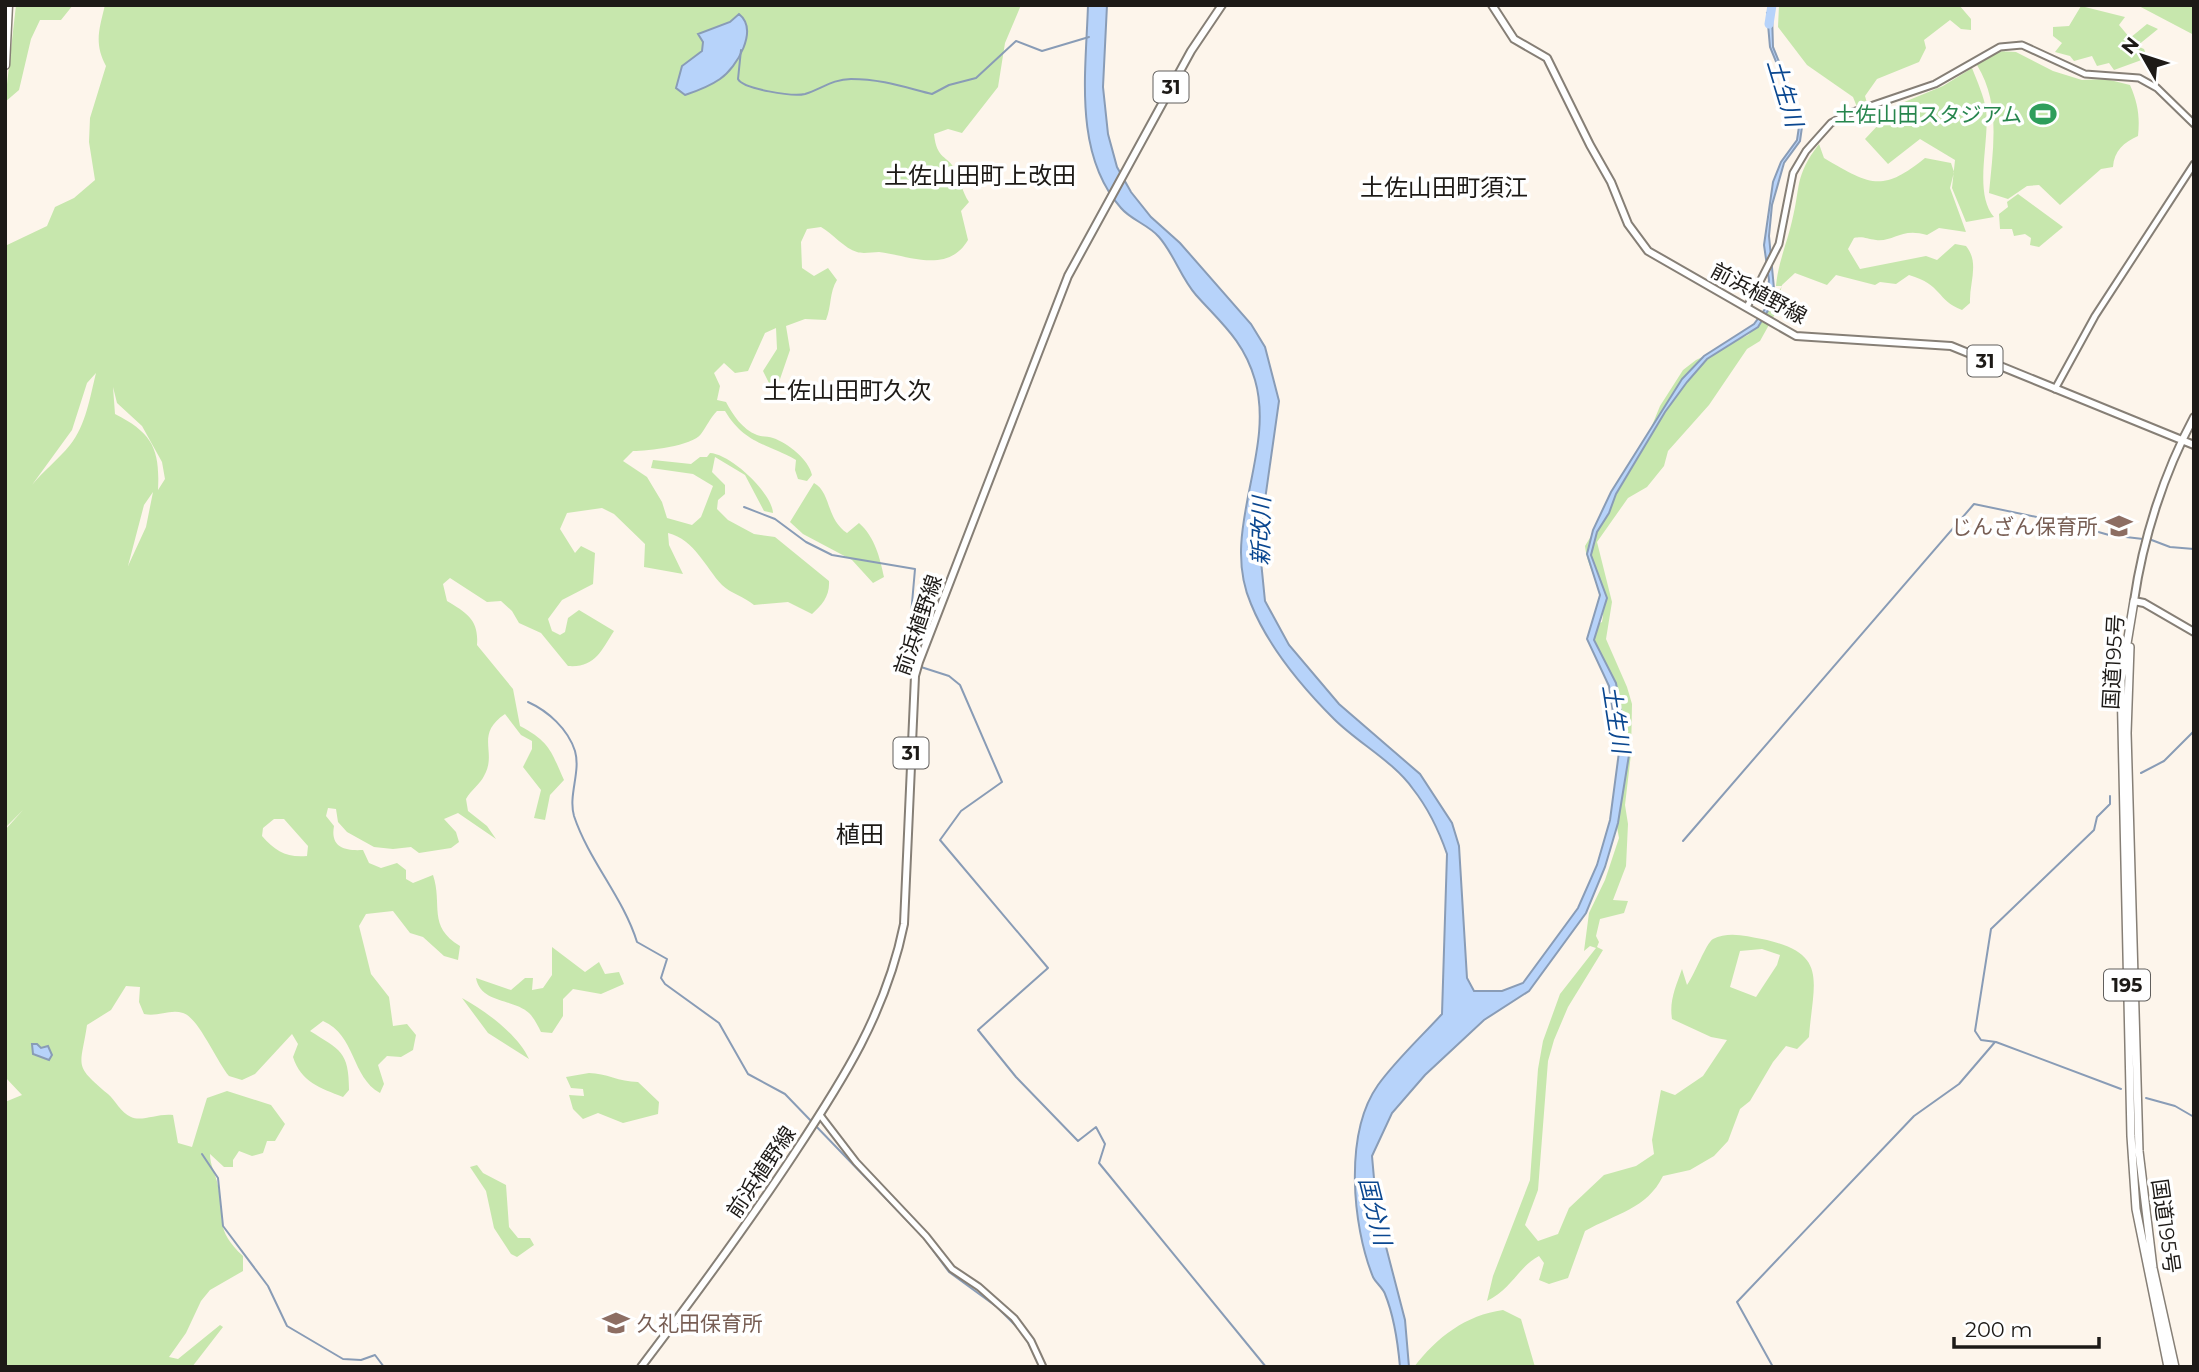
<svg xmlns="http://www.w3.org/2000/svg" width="2199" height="1372" font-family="Montserrat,'Noto Sans JP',sans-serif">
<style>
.green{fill:#c7e7ad;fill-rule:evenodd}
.water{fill:#b7d3fa;stroke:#899cb6;stroke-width:2}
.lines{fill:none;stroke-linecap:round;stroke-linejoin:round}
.stream{stroke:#899cb6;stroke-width:2}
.river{stroke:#b7d3fa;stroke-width:9}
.tertiary-casing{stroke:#867f76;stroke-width:9}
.primary-casing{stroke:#867f76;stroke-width:10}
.trunk-casing{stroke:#867f76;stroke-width:10}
.motorway-casing{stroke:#867f76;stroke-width:11}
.tertiary{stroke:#fff;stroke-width:5}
.primary{stroke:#fff;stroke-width:6}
.trunk{stroke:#fff;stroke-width:7}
.motorway{stroke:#fff;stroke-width:8}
.labels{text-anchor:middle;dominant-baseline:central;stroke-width:7;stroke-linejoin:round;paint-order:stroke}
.shield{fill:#fff;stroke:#615f5d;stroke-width:2}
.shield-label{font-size:19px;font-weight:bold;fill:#1d1a17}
.leisure-label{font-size:21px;fill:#27864d;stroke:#fff;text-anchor:end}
.street-label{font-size:21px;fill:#1d1a17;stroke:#fff}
.education-label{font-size:21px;fill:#785e54;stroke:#fff;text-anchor:end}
.water-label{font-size:23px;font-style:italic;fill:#0a4790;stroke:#fff}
.quarter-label{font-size:24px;fill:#1d1a17;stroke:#fff}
</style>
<rect width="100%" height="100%" fill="#fdf5eb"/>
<path class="green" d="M16,5H73L61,20H40L31,39L19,90L5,102Z
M105,5H1021L1005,43L998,87L962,133L948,129L934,134C937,161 947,154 956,171C961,181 962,192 969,202L961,211L968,240C948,274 910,256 879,252C872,252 863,254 857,252C845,249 832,233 821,227L807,229L801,242L802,268L814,276L828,268L837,280C829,293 832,305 826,320L805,319L786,326L790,350L779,382L769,383L763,371L777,349L776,328L765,333L748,371L735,373L724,363L714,373L720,386L717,400L726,402C733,415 742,429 757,435C762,437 768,436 773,438C788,443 809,460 812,475L807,481L798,479L795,470L796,460C766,443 745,444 725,411H717C710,418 707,426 701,434C692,446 648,451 633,451L623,461L647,477L662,502L667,518L692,525L701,517L713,486L693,474L651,468L653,460L691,464L700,457H707L710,453C731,454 772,493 773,513L764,511L745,475L715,457L712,472L725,485V494L718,500L717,509L728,520L754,534L775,537L829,581C830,596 822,605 812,614L788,602L754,605C745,597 730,593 722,585C705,567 695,540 668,533L669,545L683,574L644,567L645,544L614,514L602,508L567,513L560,529L575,553L581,546L595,553L593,584L562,600L548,619L552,631L560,635L565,632L568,618L579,610L614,631C601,651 595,668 568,666L541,633L519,623L512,611L501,601L487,602L450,578L443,584L447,601C467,613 479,620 477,645L513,689L520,726C550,742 551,751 564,780L550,795L545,820L534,818L541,790L523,767L532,749V741L521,735L505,714C474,735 498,752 484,776C480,784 471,790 466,799L468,811L487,826L496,839L458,813L444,819L456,832L459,842L451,848L419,853L411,847L393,849L374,847L347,832L338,822L336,809L328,808L326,816L334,826C330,848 345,851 363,850L369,863L381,868L397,863L406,870V879L413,883L433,875C443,905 427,926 460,946L458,960L444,956L423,937L410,933L393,911L366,914L359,926L371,974L389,997L393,1026L407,1024L416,1035L413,1050L401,1057L387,1056L378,1065L384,1084L380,1093C351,1077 356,1035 323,1021L310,1031C340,1050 349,1051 349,1090L343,1097C320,1088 301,1082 293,1057L298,1044L292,1034L255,1074L242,1080L229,1076C217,1062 198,1017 183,1013C170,1009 158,1017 144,1014L139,1002L140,987L126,986L111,1010L87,1025C81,1067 72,1064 108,1094C115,1100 121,1113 131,1117C142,1122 158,1113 173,1115L178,1143L192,1147L207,1098L227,1091L271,1105L285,1124L275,1141H267L263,1153L252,1156L239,1151L233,1160V1167H224L210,1154C210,1166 216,1174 218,1186C225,1219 214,1229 243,1256V1271L210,1290L201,1301L186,1333L169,1357L178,1359L220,1325L223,1327L192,1367H5V1102L22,1095L5,1077V830L23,810L5,828V246L47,226L55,207L74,198L95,180L89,142L90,118L106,66C94,43 99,30 105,5ZM96,373C90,397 86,425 70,445C58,460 43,471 32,485L72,430L87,383ZM113,387L117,403L142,426L162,462L165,479L158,490C160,450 153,433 115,414ZM153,492L146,527L128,566L144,505ZM274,819H284L308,846L307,856C287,858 275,851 262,836L263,828Z
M1779,5H1959L1971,19V30L1961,29L1950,20L1924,40L1926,48L1919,62L1877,79L1865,96L1867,103L1857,107L1853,97L1807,65L1778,27Z
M2137,5H2194V35Z
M2081,6L2125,17L2119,25L2130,38L2147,24L2158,29L2137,46L2144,49L2147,58L2114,70L2109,63L2097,66L2092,56L2074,61L2070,56L2055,52L2062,43L2053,36V27L2069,26Z
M1998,51L2016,52L2053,71L2082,80L2106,79L2130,85C2138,103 2140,117 2138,136C2124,142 2114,151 2113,167L2101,169L2060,205L2039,185L2027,186L2008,199L1989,193C1993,149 2001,104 1977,65Z
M1972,68C1977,81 1984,96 1986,110C1990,143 1973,192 1994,217L1966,222L1952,188L1955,160L1920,139L1888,164L1865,139L1897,105L1943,86Z
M1819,144L1824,158C1870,185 1882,193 1925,158L1951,163L1954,172L1950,188L1966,232L1939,228L1927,235C1901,227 1894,242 1876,240C1866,239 1864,236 1854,238L1848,249L1860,269L1926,256L1937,260L1955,244L1966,246C1980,263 1969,283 1970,303L1962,310C1936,300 1943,285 1909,275L1896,284L1880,282L1875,285L1836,275L1827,285L1795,273L1782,285L1775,314L1760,341L1747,349L1709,405L1668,451L1664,466L1647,487L1628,498L1597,542L1612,602L1606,639L1627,687L1632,704L1631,754L1625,805L1628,824L1626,866L1613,900L1628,901L1624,913L1600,919L1596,936L1599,942L1597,947L1603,950L1568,1007L1554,1040L1548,1061L1538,1190L1525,1225L1538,1241L1558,1234L1569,1208L1604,1175L1636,1166L1654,1154L1652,1140L1661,1090L1675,1095L1703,1076L1727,1040L1711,1037L1672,1019C1669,1001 1676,986 1682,969L1687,985C1695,974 1706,943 1713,939C1728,931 1747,936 1762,939C1830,953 1813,981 1809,1037L1797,1049L1786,1046L1773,1062L1750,1101L1740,1109L1728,1141L1714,1156L1690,1170L1663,1176C1647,1209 1615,1214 1585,1231L1568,1278L1549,1284L1539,1280L1544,1263L1539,1256C1519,1266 1512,1289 1487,1301L1493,1276L1530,1180L1538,1069L1543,1041L1560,994L1596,948L1590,946L1584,951L1589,913L1605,880L1619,838L1615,816L1625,756L1621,713L1593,643V626L1602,622C1608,594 1588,574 1585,546L1640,455L1660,406L1683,370L1696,360L1748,335L1762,320L1782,286H1776C1778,263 1787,243 1792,221C1801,186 1794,177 1819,144ZM1762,949L1780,955L1777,965L1756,997L1730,987L1740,951Z
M2018,194L2063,227L2039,247L2030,245L2031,238L2025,234L2014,236L2012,229H2000L1999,214L2008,207L2007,202Z
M814,483C831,492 826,519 847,533L859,523C875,537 880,558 884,577L873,583L852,560L803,534L790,522Z
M552,947L585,972L599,962L605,974L619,972L624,984L601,994L573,989L563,999V1016L552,1033L541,1032C538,1026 534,1018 529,1013C513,998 481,1004 476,978L511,990L525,978H533L532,990L543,988L552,975Z
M462,998C486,1011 518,1035 529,1059L488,1033Z
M589,1073C606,1073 619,1082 638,1082L659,1102L658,1114L623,1123L598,1113L583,1119L573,1109L569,1095L584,1096L583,1089L571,1088L566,1077Z
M477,1165L483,1173L506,1185L509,1227L518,1238H530L534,1245L517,1257L511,1254L494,1228L486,1191L470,1167Z
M1503,1310L1521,1319L1535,1367H1414C1437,1337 1466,1315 1503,1310Z"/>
<path class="water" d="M1088,5H1107L1103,87L1108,134L1117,167L1131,192L1151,217L1180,243L1251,324L1265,347L1279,401L1262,521L1260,551L1265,601L1289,645L1339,704L1420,774L1452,823L1459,846L1467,978L1474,991H1502L1523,983L1578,908L1597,865L1610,820L1619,752L1609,686L1587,639L1600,595L1587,554L1593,530L1611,492L1682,379L1704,356L1754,324L1765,309L1769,280L1764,245L1773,182L1781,162L1797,140L1800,120L1770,47L1767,13L1772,14L1773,47L1803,120L1800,141L1784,163L1772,205L1769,236L1775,299L1758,327L1707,359L1687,382L1665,412L1616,494L1609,513L1597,532L1591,555L1607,598L1594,640L1616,683L1629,755L1618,823L1605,867L1586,913L1529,991L1484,1020L1425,1075L1392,1113L1372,1156L1377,1212L1405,1320L1409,1367H1400C1398,1344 1394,1316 1385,1294C1383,1288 1376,1283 1373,1277C1352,1225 1344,1133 1378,1085C1396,1060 1421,1037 1442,1014L1447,854C1439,831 1428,808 1413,789C1393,761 1358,743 1334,719C1302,687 1268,646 1251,604C1219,531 1276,453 1255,380C1244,341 1221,323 1196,295C1181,278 1174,254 1159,237C1149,225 1131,220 1121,208C1073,154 1086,72 1088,5Z
M739,14C759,30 737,67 720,79C710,86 697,91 685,95L676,88L682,66L702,51L703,42L698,34L730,22Z
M32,1044H37L41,1048L48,1046L52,1055L49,1060L33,1054Z"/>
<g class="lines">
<path class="stream" d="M741,50L738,79C743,89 793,97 805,94C821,89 833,79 851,79C881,79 904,87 932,94L949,85L976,78L1016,41L1042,51L1089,37
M744,507L775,519L806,542L832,555L915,569L908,649L909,659L915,665
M2149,539L2170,547L2194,549
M921,667L949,676L960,685L1002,782L961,811L940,840L1048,968L978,1030L1016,1077L1078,1141L1096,1127L1105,1144L1099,1163L1266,1367
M528,702C548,711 568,729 575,751C581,772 568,795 574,816C589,861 623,897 637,942L667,959L661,978L665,984L719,1023L748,1074L785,1094L923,1237L949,1272L997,1307L1020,1330
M2141,773L2164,761L2194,731
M2110,796V804L2097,817L2094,830L1991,929L1975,1031L1981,1040L1996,1042L2121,1089
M1683,841L1974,504L2070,524L2109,535L2143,539
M2146,1098L2175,1106L2194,1117
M202,1154L218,1178L223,1226L268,1286L287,1326L343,1359L361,1360L375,1355L384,1367
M1027,1340L1040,1367
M1773,1367L1737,1302L1914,1116L1959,1084L1995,1042"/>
<path class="river" d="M1769,24L1772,5"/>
<g class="tertiary-casing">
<path id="tertiary" d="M1747,307L1779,244L1793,173L1806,151L1831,123L1847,114L1935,84L2000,47L2022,45L2085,74L2139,78L2157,88L2194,124
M2055,389L2095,316L2194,164
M820,1115L856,1162L926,1236L952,1269L979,1287L1014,1318L1031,1341L1043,1367"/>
</g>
<g class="primary-casing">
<path id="primary" d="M1492,5L1514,39L1547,58L1590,145L1611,182L1628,224L1648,251L1796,336L1951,346L2194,445
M2194,417C2164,473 2143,538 2134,601L2144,603L2194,632
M641,1367C694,1297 746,1227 794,1154C843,1080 886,1013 904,924L915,676L919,662L1068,276L1191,51L1222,5"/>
</g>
<g class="trunk-casing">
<path id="trunk" d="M2134,601L2121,680L2131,1136L2136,1209L2168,1367
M2130,647L2127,733L2139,1151L2153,1268L2175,1367"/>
</g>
<g class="motorway-casing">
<path id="motorway" d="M5,65L8,5"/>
</g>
<use href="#tertiary" class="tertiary"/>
<use href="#primary" class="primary"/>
<use href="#trunk" class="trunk"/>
<use href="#motorway" class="motorway"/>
</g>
<defs>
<g id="stadium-bare" transform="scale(2.1)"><path d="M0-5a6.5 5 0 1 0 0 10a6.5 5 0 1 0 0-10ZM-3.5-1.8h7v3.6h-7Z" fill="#2e9e5b" stroke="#fff" stroke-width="2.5" paint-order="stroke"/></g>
<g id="school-bare" transform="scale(2.1)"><path d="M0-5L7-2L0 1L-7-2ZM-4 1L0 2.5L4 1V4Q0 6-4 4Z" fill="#8d6e63" stroke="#fff" stroke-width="2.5" paint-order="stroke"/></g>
</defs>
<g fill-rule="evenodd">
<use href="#stadium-bare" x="2043" y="114"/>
<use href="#school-bare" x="2119" y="526"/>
<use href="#school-bare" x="616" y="1323"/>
</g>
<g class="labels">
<g class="shield">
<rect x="1153.5" y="71.5" width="35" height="31" rx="5"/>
<rect x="1967.5" y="345.5" width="35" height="31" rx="5"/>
<rect x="893.5" y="737.5" width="35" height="31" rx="5"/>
<rect x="2104" y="969.5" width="46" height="31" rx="5"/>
</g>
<g class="shield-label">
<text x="1171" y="87">31</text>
<text x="1985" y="361">31</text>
<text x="911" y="753">31</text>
<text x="2127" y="985">195</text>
</g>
<g class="leisure-label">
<text x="2022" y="114">土佐山田スタジアム</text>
</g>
<g class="street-label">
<text transform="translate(1759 293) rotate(28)">前浜植野線</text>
<text transform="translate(918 625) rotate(-71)">前浜植野線</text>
<text transform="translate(2113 662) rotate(-87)">国道195号</text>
<text transform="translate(761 1172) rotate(-56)">前浜植野線</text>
<text transform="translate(2166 1226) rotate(82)">国道195号</text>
</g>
<g class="education-label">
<text x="2098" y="526">じんざん保育所</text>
<text x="637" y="1323" text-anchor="start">久礼田保育所</text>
</g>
<g class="water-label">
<text transform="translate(1785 93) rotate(73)">土生川</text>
<text transform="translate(1261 531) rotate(-89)">新改川</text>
<text transform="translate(1616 719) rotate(81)">土生川</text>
<text transform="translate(1375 1211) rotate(76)">国分川</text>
</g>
<g class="quarter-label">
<text x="980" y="175">土佐山田町上改田</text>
<text x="1444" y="187">土佐山田町須江</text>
<text x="847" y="390">土佐山田町久次</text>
<text x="860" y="834">植田</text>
</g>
</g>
<rect width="2199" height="1372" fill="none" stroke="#1d1a17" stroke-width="14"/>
<g transform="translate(2143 56) rotate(309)" stroke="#ffffff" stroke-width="5" paint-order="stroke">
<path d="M0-5L12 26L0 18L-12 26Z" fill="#1d1a17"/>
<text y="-10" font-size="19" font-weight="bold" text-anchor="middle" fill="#1d1a17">N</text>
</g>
<path d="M1954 1337v10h145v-10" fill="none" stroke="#1d1a17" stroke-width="3.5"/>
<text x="1965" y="1337" font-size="21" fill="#1d1a17" stroke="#ffffff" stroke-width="5" paint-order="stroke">200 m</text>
</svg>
